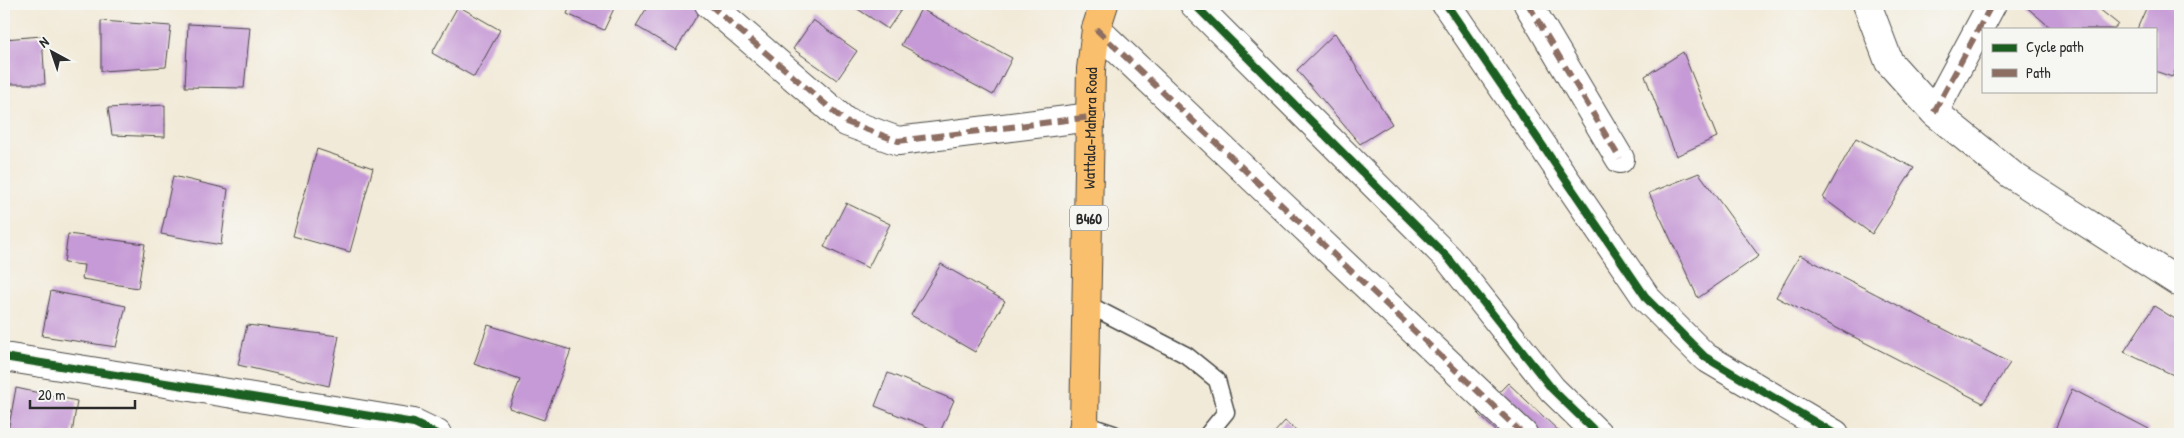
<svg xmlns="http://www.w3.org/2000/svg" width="2184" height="438" font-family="'Patrick Hand',sans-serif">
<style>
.building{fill:#c69ad6}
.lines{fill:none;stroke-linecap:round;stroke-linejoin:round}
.lane-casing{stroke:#494845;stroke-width:19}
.street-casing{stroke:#494845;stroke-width:30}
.primary-casing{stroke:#494845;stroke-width:30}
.lane{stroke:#fff;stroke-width:16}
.street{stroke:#fff;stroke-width:28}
.primary{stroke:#f9bf6d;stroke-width:28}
.quiet{stroke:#8d6e63;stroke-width:6;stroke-dasharray:12 6;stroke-linecap:butt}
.cycleway-casing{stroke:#f6f6f2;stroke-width:11}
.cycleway{stroke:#1b5e20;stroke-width:8}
.labels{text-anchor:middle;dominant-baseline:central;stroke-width:5;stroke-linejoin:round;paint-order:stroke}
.shield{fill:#f6f6f2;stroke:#686867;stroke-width:1}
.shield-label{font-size:15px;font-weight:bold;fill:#2b2b2b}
.street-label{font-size:16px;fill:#2b2b2b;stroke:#f6f6f2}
</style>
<rect width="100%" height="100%" fill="#f6f6f2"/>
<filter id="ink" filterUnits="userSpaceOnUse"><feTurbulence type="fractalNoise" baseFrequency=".02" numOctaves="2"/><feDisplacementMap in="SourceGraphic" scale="10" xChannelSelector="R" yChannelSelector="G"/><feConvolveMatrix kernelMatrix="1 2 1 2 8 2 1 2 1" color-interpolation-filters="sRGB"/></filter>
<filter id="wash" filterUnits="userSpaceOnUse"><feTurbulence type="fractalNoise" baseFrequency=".0096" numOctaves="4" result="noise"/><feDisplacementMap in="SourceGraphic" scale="20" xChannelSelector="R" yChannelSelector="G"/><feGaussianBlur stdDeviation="1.12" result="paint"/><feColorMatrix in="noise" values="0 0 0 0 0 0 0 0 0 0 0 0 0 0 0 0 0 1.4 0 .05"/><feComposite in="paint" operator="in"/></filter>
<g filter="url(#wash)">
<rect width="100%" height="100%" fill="#f2ead8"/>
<g id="blocks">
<path class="building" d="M571,4H616L604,30L567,14Z
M649,4H704L676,50L636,26Z
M850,4H905L888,29Z
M2023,4H2093L2118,24L2114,29H2052Z
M2148,4H2180V60L2172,77L2155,71V29H2137Z
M458,6L500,30L474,77L432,53Z
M921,9L1012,58L993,95L901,45Z
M813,20L857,51L837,80L793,49Z
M101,21L171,26L166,67L101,71Z
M188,24L250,27L244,88L185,87Z
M1335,33L1392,124L1360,144L1297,70Z
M42,36L45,84H4V39Z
M1683,52L1717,137L1676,156L1645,76Z
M165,105V137L112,135L108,108Z
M1856,138L1914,168L1872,234L1823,198Z
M317,149L373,168L350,252L293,236Z
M1699,173L1759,256L1698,298L1649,193Z
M173,176L228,189L221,245L161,234Z
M846,203L890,224L868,268L824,247Z
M68,234L145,244L138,288L82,279L84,265L64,263Z
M1800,255L2010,363L1983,403L1776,297Z
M941,264L1005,301L975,352L911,315Z
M51,291L126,306L116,347L42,336Z
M2154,306L2180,322V378L2124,352Z
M247,325L339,336L329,386L238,365Z
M488,325L571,350L544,420L509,408L520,380L474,364Z
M888,373L954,400L940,432L875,406Z
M1508,383L1562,434H1499L1478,414Z
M16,388L77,401L72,434H18L8,431Z
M2072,389L2149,429L2146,434H2053Z
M1285,421L1301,434H1273Z"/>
</g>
</g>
<g filter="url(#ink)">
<use href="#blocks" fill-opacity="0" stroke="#494845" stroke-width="1"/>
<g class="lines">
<g class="lane-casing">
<path id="lane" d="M1087,304L1186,355L1217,380L1226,412L1208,434
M1084,424L1114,434"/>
</g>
<g class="street-casing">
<path id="street" d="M709,4L846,122L898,141L1091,117
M1194,4L1449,259L1552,389L1598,434
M1446,4L1647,299L1705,357L1835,434
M1528,4L1620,159
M1867,4L1889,62L1934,112L2012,175L2180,283
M1096,29L1523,434
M1934,112L1992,4
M4,357L414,423L437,434"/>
</g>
<g class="primary-casing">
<g id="primary">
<path id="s1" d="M1082,434L1084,424L1091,69L1096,29L1104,4"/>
</g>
</g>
<use href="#lane" class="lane"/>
<use href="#street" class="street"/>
<use href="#primary" class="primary"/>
<path class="quiet" d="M709,4L846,122L898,141L1091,117
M1528,4L1620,159
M1096,29L1523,434
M1934,112L1992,4"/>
<g class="cycleway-casing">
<path id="cycleway" d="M1194,4L1449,259L1552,389L1598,434
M1446,4L1647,299L1705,357L1835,434
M4,357L414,423L437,434"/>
</g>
<use href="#cycleway" class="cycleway"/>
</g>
</g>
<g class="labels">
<rect class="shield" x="1070" y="205.5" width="38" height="25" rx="4"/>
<g class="shield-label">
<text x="1089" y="218">B460</text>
</g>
<g class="street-label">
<text stroke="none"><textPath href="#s1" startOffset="306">Wattala-Mahara Road</textPath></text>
</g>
</g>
<rect width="2184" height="438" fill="none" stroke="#f6f6f2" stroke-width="20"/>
<rect x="1982" y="28" width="175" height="65" fill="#f6f6f2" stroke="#a5a5a2"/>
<rect x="1992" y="44" width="25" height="8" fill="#1b5e20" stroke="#a5a5a2"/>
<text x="2026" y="52" font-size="15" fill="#2b2b2b">Cycle path</text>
<rect x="1992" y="69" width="25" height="8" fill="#8d6e63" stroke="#a5a5a2"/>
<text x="2026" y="78" font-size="15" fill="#2b2b2b">Path</text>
<g transform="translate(52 52) rotate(320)" stroke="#f6f6f2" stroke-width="4" paint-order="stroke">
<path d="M0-4L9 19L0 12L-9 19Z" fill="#2b2b2b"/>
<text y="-8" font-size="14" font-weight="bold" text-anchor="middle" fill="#2b2b2b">N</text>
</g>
<path d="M30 400v8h105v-8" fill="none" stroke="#2b2b2b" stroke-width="2.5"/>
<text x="38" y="400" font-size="15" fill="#2b2b2b" stroke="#f6f6f2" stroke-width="4" paint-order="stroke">20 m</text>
</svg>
